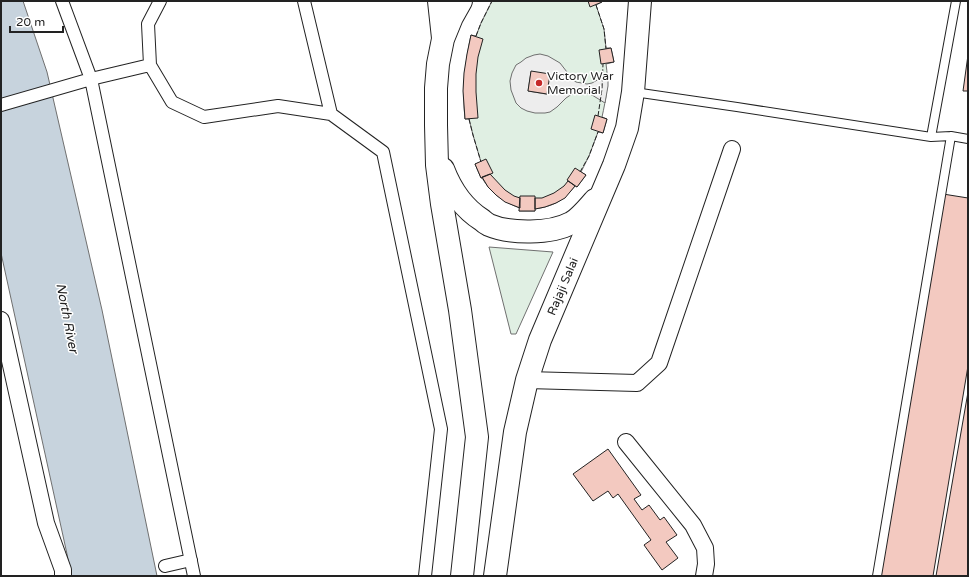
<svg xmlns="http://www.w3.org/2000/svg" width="969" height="577" font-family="'Varela Round',sans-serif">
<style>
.green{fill:#e0efe3;stroke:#6f6f6f}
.parking{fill:#ededed;stroke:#6f6f6f;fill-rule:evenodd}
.water{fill:#c7d3dd;stroke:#6f6f6f}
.building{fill:#f3c9c0;stroke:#222}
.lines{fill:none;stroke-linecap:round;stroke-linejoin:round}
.service-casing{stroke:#222;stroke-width:10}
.pedestrian-casing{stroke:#222;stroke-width:14}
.minor-casing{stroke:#222;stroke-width:18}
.primary-casing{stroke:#222;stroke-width:24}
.service{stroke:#fff;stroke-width:8}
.pedestrian{stroke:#fff;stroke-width:12}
.minor{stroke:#fff;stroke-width:16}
.primary{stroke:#fff;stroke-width:22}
.fence{stroke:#222;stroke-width:1;stroke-dasharray:5 2;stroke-linecap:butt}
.poi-dot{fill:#c62828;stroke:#fff;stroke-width:1.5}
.labels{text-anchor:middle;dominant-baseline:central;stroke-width:3;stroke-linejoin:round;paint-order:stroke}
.poi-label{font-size:12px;fill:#222;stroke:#fff;text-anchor:start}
.street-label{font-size:12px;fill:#222;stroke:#fff}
.water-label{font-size:13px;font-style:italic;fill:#222;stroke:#fff}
</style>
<rect width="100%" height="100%" fill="#fff"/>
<path class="green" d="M492,1H602V2L596,5L604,29L606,48H611L614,62L606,64C609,82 606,99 602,117L607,119L603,133L598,132L589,156L581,172L586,175L577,187L575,186C563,201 554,206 535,209V211H519L520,208C503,202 491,193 482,178H481L475,164L481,162L473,135L469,119H465C462,90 465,63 471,35L476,36L481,23Z
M489,247L553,252L516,334H511Z"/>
<path class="parking" d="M540,54L548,56L560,63L567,72L569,77L576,82L587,84L592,83L608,74V86L605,103L592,95L586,93L577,92L572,94L566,98L557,107L550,112L545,113H535L527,111L521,108L516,103L511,90L510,81L512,73L516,65L521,62L526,58L534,55ZM531,72L547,94H546L528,91Z"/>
<path class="water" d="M1,1H23L47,72L102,310L157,576H71L67,554L1,253Z"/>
<path class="building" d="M588,1H602V2L590,7Z
M471,35L483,39L478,57L476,74V92L478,118L465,119L463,91L464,73L467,54Z
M611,48L614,62L601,64L599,50Z
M968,55V91H963Z
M531,71L550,74L547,94L528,91Z
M595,115L607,119L603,133L591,129Z
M486,159L493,173L481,178L475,164Z
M575,168L586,175L577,187L567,180Z
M490,174L505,190L514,196L520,198V208L505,202L496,195L488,187L482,177Z
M568,181L575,186L565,198L556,203L545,207L535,209V198H542L554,193L564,186Z
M943,194L968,198V366L933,576H879Z
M520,196H535V211H519Z
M968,392V576H936Z
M608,449L641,495L634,499L642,510L649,505L660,520L664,517L677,535L666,542L678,558L662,570L644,545L651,540L618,494L613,498L608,491L593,501L573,474Z"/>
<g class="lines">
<g class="service-casing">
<path id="service" d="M634,92L737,107L931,137L951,136L968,139
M931,137L956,1
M877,576L951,136"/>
</g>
<g class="pedestrian-casing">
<path id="pedestrian" d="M62,1L91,79L194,576
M304,1L331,114
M150,65L172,102L204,117L278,106L331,114L383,152L441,429L425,576
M1,105L91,79L150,65L148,24L160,1
M165,566L191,560"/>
</g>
<g class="minor-casing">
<path id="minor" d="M1,320L46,523L63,570V576
M527,380L637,383L659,363L732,149
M626,442L693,525L705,548L706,564L704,576"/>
</g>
<g class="primary-casing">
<g id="primary">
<path d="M439,1L443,38"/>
<path d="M461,1L452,17L443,39L438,64L436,88V125L437,165L442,204L460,310L477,437L462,576"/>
<path d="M443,169C451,190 463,208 482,220C484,222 487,224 489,225C510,234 551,234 571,223C579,219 589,207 595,200"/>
<path id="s1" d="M495,576L515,432L527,380L540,340L614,165L627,128L633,92L640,1"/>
</g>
</g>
<use href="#service" class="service"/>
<use href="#pedestrian" class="pedestrian"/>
<use href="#minor" class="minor"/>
<use href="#primary" class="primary"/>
<path class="fence" d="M596,5L604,29L606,49
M476,36L481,23L492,1
M598,116L602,89L603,64
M469,119L473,135L481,162
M580,172L589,156L598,132"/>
</g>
<circle class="poi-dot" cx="539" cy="83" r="4"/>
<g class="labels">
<g class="poi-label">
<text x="547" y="76">Victory War<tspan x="547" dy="14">Memorial</tspan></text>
</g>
<g class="street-label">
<text stroke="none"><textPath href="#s1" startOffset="299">Rajaji Salai</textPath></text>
</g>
<g class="water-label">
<text transform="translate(67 318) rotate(79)">North River</text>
</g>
</g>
<rect width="969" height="577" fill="none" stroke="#222222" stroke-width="4"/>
<path d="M10 26v6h53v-6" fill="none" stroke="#222222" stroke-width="2"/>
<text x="16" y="26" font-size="12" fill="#222222" stroke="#ffffff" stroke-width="3" paint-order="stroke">20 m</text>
</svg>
